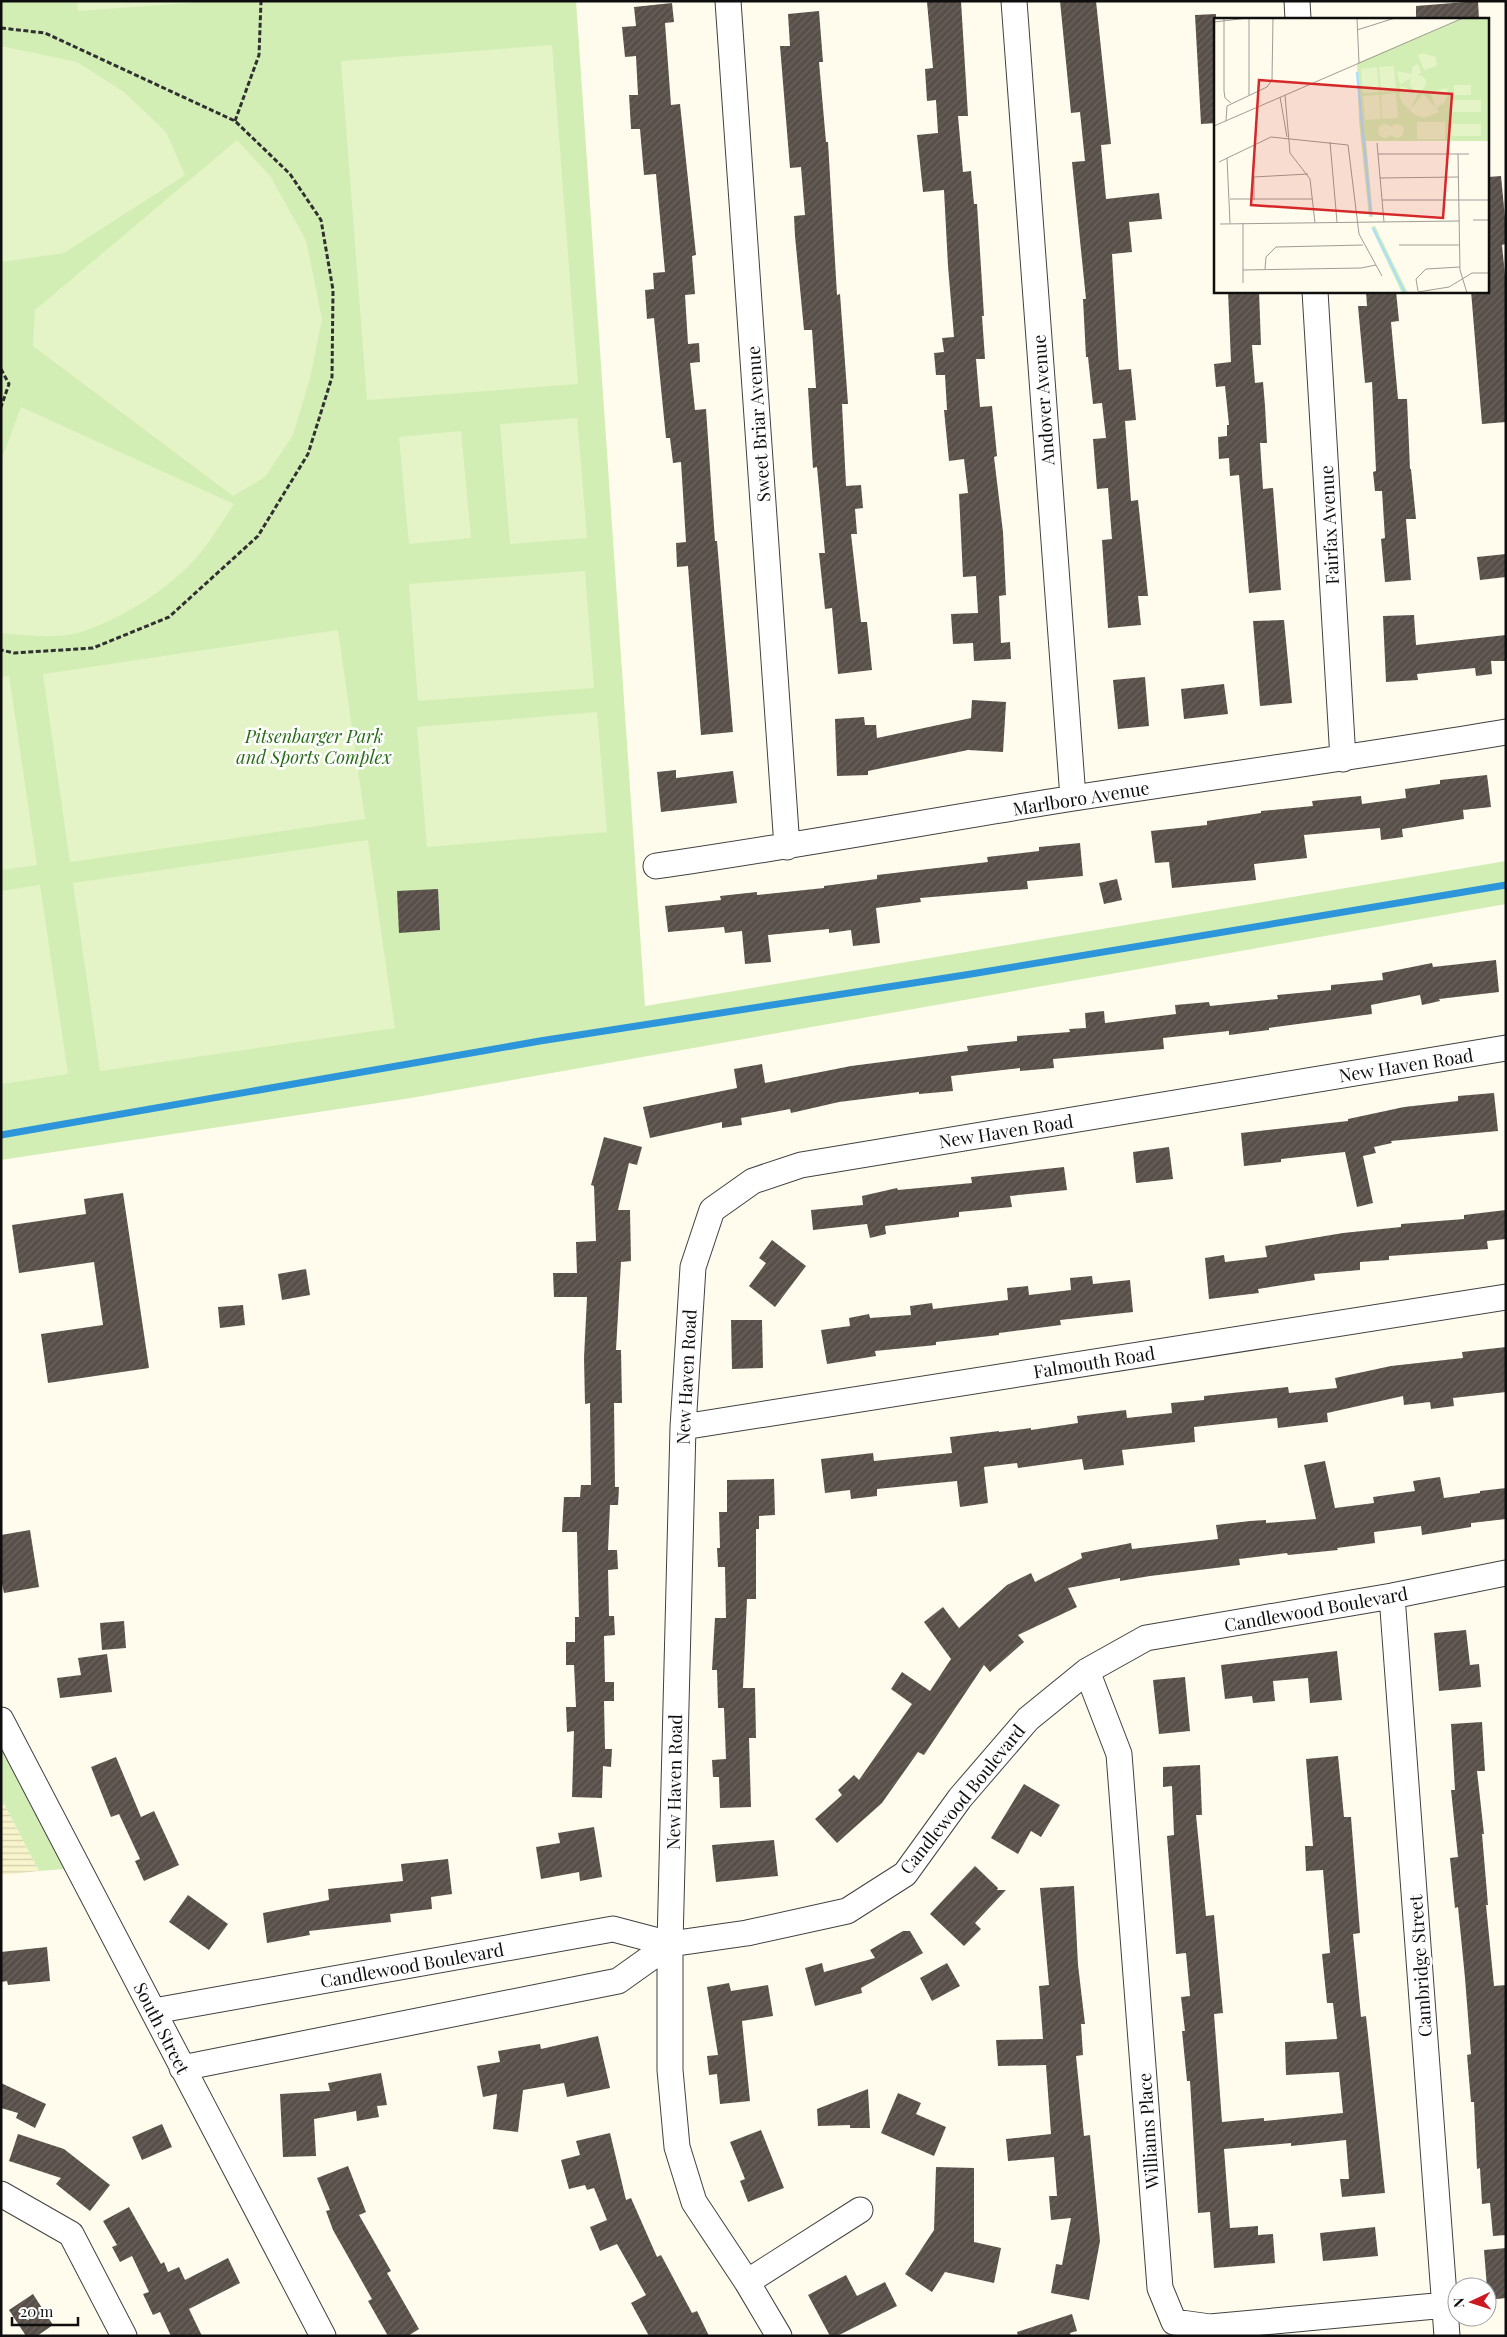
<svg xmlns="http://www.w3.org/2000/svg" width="1507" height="2337" font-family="'Playfair Display',serif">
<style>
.farmland{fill:url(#farmland-rules)}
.green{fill:#d2eeb4}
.pitch{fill:#e4f4c7}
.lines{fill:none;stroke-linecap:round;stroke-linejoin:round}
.stream{stroke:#2d96da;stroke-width:7}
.building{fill:url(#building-hatch)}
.minor-casing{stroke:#414141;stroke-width:27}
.path{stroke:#303030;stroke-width:3;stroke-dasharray:5 2.5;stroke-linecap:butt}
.minor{stroke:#fff;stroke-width:25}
.labels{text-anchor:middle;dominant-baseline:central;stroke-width:5;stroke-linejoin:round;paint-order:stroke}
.street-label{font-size:18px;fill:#0e0e0e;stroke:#fff}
.park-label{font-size:18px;font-style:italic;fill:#296c17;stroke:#fff}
.inset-river{fill:none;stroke:#addffc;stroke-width:2.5}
.inset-road{fill:none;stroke:#9f9d94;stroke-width:1}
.view{fill:#d62828;fill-opacity:0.15;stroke:#d62828;stroke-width:2.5}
.inset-edge{fill:none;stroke:#0e0e0e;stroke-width:2.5}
</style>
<defs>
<pattern id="farmland-rules" width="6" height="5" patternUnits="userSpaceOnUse" patternTransform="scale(1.25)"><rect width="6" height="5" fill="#f8f4cb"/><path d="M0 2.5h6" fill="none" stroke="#d3d0ad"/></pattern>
<pattern id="building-hatch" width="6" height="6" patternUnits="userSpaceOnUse" patternTransform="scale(1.25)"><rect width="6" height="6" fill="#584f49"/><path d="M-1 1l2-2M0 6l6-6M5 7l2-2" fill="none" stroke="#6b645f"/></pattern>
</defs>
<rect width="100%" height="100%" fill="#fffcee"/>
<path class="farmland" d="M1,1798L39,1871L1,1875Z"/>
<path class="green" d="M1,1H576L645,1006L1506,861V904L411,1098L1,1160Z
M1,1720L79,1868L39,1871L1,1798Z"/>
<path class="pitch" d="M77,1H218L78,11Z
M552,45L578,384L367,400L341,61Z
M1,46L77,62L124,92L166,132L185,175L64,253L1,262Z
M237,140L270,176L306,240L322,319L310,378L293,435L265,477L233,496L33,346L35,310Z
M21,407L234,504C223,520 213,537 201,552C173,587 121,620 78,633C53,639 26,635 1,633V461Z
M577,418L587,538L510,544L500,424Z
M461,431L471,538L409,544L399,437Z
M585,571L594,688L418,701L409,584Z
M338,630L365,819L70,862L43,674Z
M9,676L37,865L1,870V677Z
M597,712L607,832L427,847L417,727Z
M368,840L395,1028L100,1071L73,883Z
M40,885L68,1074L1,1084V891Z"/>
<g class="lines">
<path class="stream" d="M1,1135L540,1041L965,975L1506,885"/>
</g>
<path class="building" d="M961,1L968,116H958L963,172L971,171L974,204H977L984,316H982L985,359H976L980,407L992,406L997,456L994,457L1003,532L1006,595L999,596L1001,643L1010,642L1011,659L974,661L973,643L953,644L951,614L978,613L976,576L963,577L959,494L968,493L964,459L949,461L944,410H947L945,375H936L934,353L944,352L942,338L954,337L948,266L944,190L923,192L917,135L938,133L936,100L927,101L925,69L933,68L927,2Z
M1060,1H1096L1111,144L1101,145L1106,199L1159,193L1162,219L1129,222L1132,252L1112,254L1119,370L1131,369L1136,420L1125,421L1131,501L1138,500L1148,596H1138L1141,625L1108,628L1102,540L1112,539L1108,488L1097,489L1093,439L1106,438L1102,403L1093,404L1088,357H1086L1083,299H1086L1072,162L1085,161L1080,112L1071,113Z
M1478,1L1479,19H1416V6Z
M672,3L674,22L665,23L671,105L680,104L696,255L692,256L695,294L685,295L688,344L699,343L700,362L690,363L695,410L706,409L715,541H717L733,732L701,735L688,566L677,567L676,543L686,542L681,462L673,463L670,438H666L654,318L647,319L645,290L654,289L653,273L665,272L656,174L644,175L640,129H631L629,95H638L636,56L625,57L622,27L636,26L634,7Z
M819,11L823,62H819L826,142H828L837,295L840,294L848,404H842L846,486L861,485L863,508L855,509L857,534H851L861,622H867L872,670L838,674L832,608L825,609L819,553H825L817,467L813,468L808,388H816L812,330H804L795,236L794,216L805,215L801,167L790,168L780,46H790L788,14Z
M1216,14V123L1201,124L1195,15Z
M1501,176L1506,228V244L1502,245L1506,285V422L1482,424L1471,291H1488V177Z
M1228,291H1259L1261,345H1252L1255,383L1263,382L1265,406L1267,443H1260L1263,489L1273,488L1281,590L1249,593L1239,475L1230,476L1229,458L1219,459L1218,437L1227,436V425H1229L1225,386L1216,387L1214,364L1231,362Z
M1366,291H1396L1399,321L1391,322L1398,399H1407L1410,469H1411L1416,519H1406L1411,580L1385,582L1381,539L1385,538L1382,491H1375L1373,472L1376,471L1372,382L1365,383L1358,306H1367Z
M1506,554V577L1480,580L1477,557Z
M1414,615L1416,645L1506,635V661H1491L1492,674L1476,676L1475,668L1417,674L1418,680L1386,682L1383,616Z
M1284,620L1292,703L1260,706L1253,621Z
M1145,677L1149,726L1118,729L1113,680Z
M1224,684L1228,714L1184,719L1181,689Z
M972,700L1006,702L1003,752L968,750L868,771V775L837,776L835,719L864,717L865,725H876L877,738L971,718Z
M676,770V778L733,771L737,803L661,812L657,772Z
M1487,775L1491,807L1463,810L1464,819L1402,829L1403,837L1381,840L1380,828L1304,835L1307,858L1254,864L1256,880L1172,888L1169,862L1155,863L1151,831L1207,825V821L1261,813V811L1313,806L1312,801L1361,796L1362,804L1406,798L1405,789L1440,784V780Z
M1080,843L1083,876L1027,881L1028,889L920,898L921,902L876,908L880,943L853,946L851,930L829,933V929L768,935L771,962L745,964L742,931L725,933L724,927L668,932L665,906L721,900L720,896L757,892V895L824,888V886L877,879V875L988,862L987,857L1039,851V847Z
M1117,879L1122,900L1104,904L1099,883Z
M438,889L440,930L399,933L397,891Z
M1496,960L1499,992L1439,999L1440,1001L1422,1005L1420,995L1371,1005L1372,1014L1269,1028V1030L1229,1035V1031L1163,1038L1164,1049L1053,1059L1054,1068L1020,1071V1068L951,1076L953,1091L919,1094V1092L839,1102L791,1113L790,1109L741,1118L742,1125L722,1128V1122L650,1138L643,1107L737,1088L734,1069L762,1064L765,1083L851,1066L968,1051L967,1046L1017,1041V1036L1070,1032L1069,1029L1086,1028L1085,1013L1104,1011L1105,1023L1176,1014L1175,1005L1209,1002L1210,1006L1278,999L1277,995L1331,990V985L1383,980L1382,973L1432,963L1433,967Z
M1494,1093L1498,1131L1391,1141L1392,1143L1374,1147L1376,1153L1363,1156L1373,1203L1357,1207L1345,1152L1281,1159V1162L1244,1166L1241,1133L1348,1121V1119L1404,1107L1458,1101V1096Z
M604,1137L642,1147L637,1165L629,1163L618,1210H630L631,1261L621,1262L616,1350H621L622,1403H614L615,1487H619L618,1505H610L608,1550H617L618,1569L608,1570L609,1616H614L615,1635L604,1636L605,1682H614V1701H604L605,1749H612L611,1767L603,1766L602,1798L572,1797L574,1731L567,1732L566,1707H576L574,1665H566V1642H575V1617H579L577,1532H562L564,1497H580L581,1485H591L590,1403L585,1404L584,1358L587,1297H554L553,1273H577L576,1242L596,1241L594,1186L591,1185Z
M1169,1147L1173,1179L1136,1183L1133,1152Z
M1064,1167L1067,1190L1010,1196L1012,1207L959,1212V1217L885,1226L886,1234L870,1238L867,1224L813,1230L811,1210L863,1205L862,1196L897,1188L898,1190L972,1183L971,1177Z
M123,1193L149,1368L48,1383L41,1334L103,1325L94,1262L19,1273L12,1225L86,1214L84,1199Z
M1506,1210V1239L1487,1241L1488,1249L1389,1256V1260L1360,1262V1270L1314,1274L1315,1280L1258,1289L1259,1293L1209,1299L1205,1258L1224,1255L1225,1262L1267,1257L1265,1246L1343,1233L1401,1227V1224L1464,1219V1215Z
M772,1240L806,1266L775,1307L749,1286L766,1263L759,1258Z
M306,1269L310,1295L282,1300L278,1274Z
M1092,1276L1093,1284L1130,1280L1133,1312L1060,1320L1061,1325L999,1333V1335L936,1342V1345L875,1351L876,1356L827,1364L821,1330L850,1326L849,1318L869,1314L870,1318L911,1315L910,1306L932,1303L933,1309L1008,1300L1007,1288L1028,1286L1029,1295L1071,1290L1070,1278Z
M243,1305L245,1325L220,1328L218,1307Z
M731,1320H762L763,1368L732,1369Z
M1506,1347V1392L1453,1398L1454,1406L1431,1409L1430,1402L1404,1405L1403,1396L1327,1413L1328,1422L1278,1428L1277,1418L1194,1427L1195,1442L1122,1450L1124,1465L1084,1470L1082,1459L1018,1468L1017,1463L984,1467L988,1503L960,1507L957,1481L877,1489V1496L851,1499L850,1490L825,1493L821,1459L873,1453L874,1461L952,1453L950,1437L999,1431V1432L1031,1428V1430L1078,1423L1077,1416L1126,1410L1127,1418L1172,1413L1171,1403L1204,1400V1396L1288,1387L1289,1393L1337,1388L1335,1378L1391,1366L1463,1358L1462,1352Z
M1325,1461L1335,1508L1374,1503L1373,1497L1415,1491L1413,1481L1440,1477L1444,1498L1480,1493V1491L1506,1488V1519L1471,1523V1527L1422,1535L1421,1526L1374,1532L1375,1543L1337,1548L1338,1550L1288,1555L1287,1553L1239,1559L1240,1565L1150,1576L1120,1581V1578L1068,1588L1077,1607L1018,1635L1024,1642L990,1672L984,1665L924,1755L918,1752L882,1803L837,1843L815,1819L842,1795L838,1790L854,1775L859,1780L912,1704L891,1689L902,1672L930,1691L951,1659L924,1622L943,1607L959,1628L1007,1585L1031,1573L1035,1582L1082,1558L1081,1553L1131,1543L1132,1549L1218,1539L1216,1525L1250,1521L1266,1520V1523L1316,1519L1304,1465Z
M774,1479L775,1515L759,1516V1529H756V1599H747L743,1688H755L756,1738H749L751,1807L720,1808L719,1777H713L712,1760L726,1759L724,1708H718L717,1670H712L715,1618H726L725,1567H718L717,1548H720L719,1512H727V1480Z
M30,1530L39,1587L4,1593L1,1579V1535Z
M124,1621L126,1648L102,1650L100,1623Z
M1466,1630L1470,1665L1479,1664L1481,1687L1439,1691L1434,1633Z
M1337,1651L1342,1700L1310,1703L1308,1678L1273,1681L1275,1701L1253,1703L1252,1696L1225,1699L1221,1665Z
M107,1654L112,1692L60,1698L57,1678L81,1675L78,1658Z
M1185,1677L1190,1731L1159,1734L1153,1680Z
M1482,1722L1485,1771H1477L1484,1834H1482L1488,1905H1486L1494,1986L1506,1985V2235L1493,2236L1490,2203L1482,2204L1480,2168L1477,2169L1474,2102H1471L1467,2055L1471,2054L1465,1978L1458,1907L1455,1908L1450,1858L1458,1857L1451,1790H1455L1451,1724Z
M1338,1756L1344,1817H1351L1360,1933L1353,1934L1361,2017L1366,2016L1385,2193L1342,2197L1340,2179H1349L1346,2140L1291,2146V2143L1224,2149L1230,2228L1258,2226V2235L1273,2234L1275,2263L1214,2268L1210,2212L1198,2213L1190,2081H1187L1182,2031H1185L1181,1997L1190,1996L1186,1953L1176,1954L1167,1836L1174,1835L1172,1786L1163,1787V1767L1200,1765L1202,1815H1196L1206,1916L1214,1915L1223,2013L1214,2014L1222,2122L1264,2118V2121L1343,2113L1339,2072L1286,2075L1285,2042L1337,2039L1333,2003H1327L1322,1954L1330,1953L1323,1870L1306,1871L1305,1846H1313L1306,1759Z
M116,1757L141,1817L154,1811L179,1865L144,1881L135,1861L140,1859L119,1814L111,1817L91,1767Z
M1024,1784L1060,1805L1041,1837L1031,1831L1018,1854L991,1838Z
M594,1827L602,1877L580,1881L579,1872L541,1879L536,1847L560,1843L558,1833Z
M774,1840L778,1876L716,1882L712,1845Z
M448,1859L452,1894L431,1897L432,1909L390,1914L391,1922L309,1931L310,1935L267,1943L263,1913L329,1900L328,1889L403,1881L401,1864Z
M975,1866L998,1888L997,1890H1006L975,1923L981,1929L964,1946L930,1914Z
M1074,1886L1078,1965L1085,2024H1081L1083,2055L1076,2056L1084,2136L1090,2135L1100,2241L1089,2300L1051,2293L1056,2264L1062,2265L1071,2218L1051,2220L1049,2196H1057L1054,2157L1008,2161L1006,2139L1051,2134L1046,2065L998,2066L996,2040L1043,2039L1039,1986L1049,1985L1040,1888Z
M188,1895L228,1924L209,1950L169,1922Z
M903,1931H910L923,1953L861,1988L862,1993L815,2006L805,1968L822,1963L824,1972L875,1958L870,1950Z
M47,1947L50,1981L8,1985L7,1981L1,1982V1952Z
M947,1963L960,1986L932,2001L920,1978Z
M729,1983L731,1991L768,1985L773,2016L742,2021L750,2101L720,2104L717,2074L709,2075L707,2056L718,2055L707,1987Z
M598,2036L610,2088L567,2097L564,2083L523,2090L518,2132L493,2129L497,2094L483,2097L477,2066L500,2062L498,2051L540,2044L541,2049Z
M381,2073L387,2105L377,2106L379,2117L357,2121L356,2111L314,2119L316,2156L283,2157L280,2094L330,2091L328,2083Z
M1,2083L46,2104L35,2128L16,2118L18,2113L1,2108Z
M868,2089L870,2128H850V2125L818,2126L817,2109Z
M898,2093L921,2103L916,2114L946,2127L934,2156L881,2133Z
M162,2124L172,2147L142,2160L132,2137Z
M761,2130L784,2188L748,2202L740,2181L745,2179L730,2142Z
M610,2133L626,2200L631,2198L657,2257L661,2255L692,2313L697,2311L709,2336H649L631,2303L646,2295L617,2244L600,2251L590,2227L607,2220L594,2188L587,2190L585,2185L569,2189L561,2160L580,2155L576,2141Z
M18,2134L64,2149L110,2185L90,2211L56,2184L61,2178L9,2161Z
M348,2166L366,2212L359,2215L391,2271L387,2273L419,2329L408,2336H388L368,2301L372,2299L333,2230L326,2211L330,2210L317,2178Z
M936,2167L974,2168V2242L1001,2248L994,2283L945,2272L932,2292L905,2274L934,2230Z
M129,2207L161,2264L164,2262L168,2272L179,2267L185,2280L228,2258L240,2283L189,2309L202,2336H171L160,2312L153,2315L143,2294L149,2292L132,2256L120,2262L112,2247L117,2245L103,2221Z
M1375,2227L1378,2256L1323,2261L1320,2233Z
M1506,2248V2298L1488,2300L1484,2250Z
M846,2275L857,2296L885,2282L897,2306L837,2336H830L808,2295Z
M33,2294L53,2325L37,2336H26L9,2310Z
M1072,2314L1077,2331L1070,2333L1071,2336H1018L1017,2332Z"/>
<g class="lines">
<g class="minor-casing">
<path id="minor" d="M728,1L787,847
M1014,1L1073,798
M1297,1L1298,19
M1315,291L1343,759
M656,866C796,846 935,820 1074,798C1218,776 1362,756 1506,732
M683,1427L1506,1297
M1392,1596L1447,2336
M1087,1671L1119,1754L1160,2288L1174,2322L1210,2327L1446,2305
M1,1720L323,2336
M154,2011L613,1929L670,1944L747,1933L847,1911L905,1874L960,1798L1028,1719L1087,1671L1146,1638L1392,1596L1506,1573
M182,2068L618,1981L670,1944
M1,2194L71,2234L124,2336
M747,2282L860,2210
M779,2336L747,2282L694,2202L677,2147L670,2070V1944L683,1427L693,1267L712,1210L753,1181L801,1165L1506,1048"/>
</g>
<path class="path" d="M1,28L45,33L235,121L290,174L321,220L333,290L332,377L308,454L258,536L169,617L93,648L14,653L1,650
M235,121L259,55L261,1
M1,369L9,384L1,407"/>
<use href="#minor" class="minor"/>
</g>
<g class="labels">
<g class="street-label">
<text transform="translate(1043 400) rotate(-94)">Andover Avenue</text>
<text transform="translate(758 424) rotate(-94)">Sweet Briar Avenue</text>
<text transform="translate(1329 525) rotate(-93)">Fairfax Avenue</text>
<text transform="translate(1081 798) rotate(-9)">Marlboro Avenue</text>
<text transform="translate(1406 1065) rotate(-9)">New Haven Road</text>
<text transform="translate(1006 1131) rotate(-9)">New Haven Road</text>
<text transform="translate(1094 1362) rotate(-9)">Falmouth Road</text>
<text transform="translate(686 1377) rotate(-87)">New Haven Road</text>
<text transform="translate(1316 1609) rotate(-10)">Candlewood Boulevard</text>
<text transform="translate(674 1782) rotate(-89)">New Haven Road</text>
<text transform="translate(962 1799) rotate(-51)">Candlewood Boulevard</text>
<text transform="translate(412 1965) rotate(-10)">Candlewood Boulevard</text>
<text transform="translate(1420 1966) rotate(-94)">Cambridge Street</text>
<text transform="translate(162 2028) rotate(63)">South Street</text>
<text transform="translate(1148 2131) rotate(-94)">Williams Place</text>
</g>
<g class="park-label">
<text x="314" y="736">Pitsenbarger Park<tspan x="314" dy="21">and Sports Complex</tspan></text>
</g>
</g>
<g transform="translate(1214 18)">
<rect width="275" height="275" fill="#fffcee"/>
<path d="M249,0H275V123H152L159,199H155L145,103L143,45ZM161,208L176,239L194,275H188L157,209Z" fill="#d2eeb4"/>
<path d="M209,35L222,39L223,48L210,52L204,37ZM204,46L207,55L186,66L183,53L198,56V49ZM180,48L182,73L167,74L165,49ZM163,49L165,74L149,75L147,51ZM196 65a8 8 0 1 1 16 0a8 8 0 1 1-16 0ZM240,67H257V77H240ZM187,68L204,75L196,92L209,76L222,90L216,74L233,70L234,77L230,85L222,90L225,94L210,100L201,97L189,86L185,78ZM182,75L184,100L168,101L167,77ZM165,77L167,101L151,102L149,78ZM237,82H267V94H237ZM203,104H231V121H203ZM237,106H267V118H237ZM164 113a7 7 0 1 1 14 0a7 7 0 1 1-14 0ZM176 113a7 7 0 1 1 14 0a7 7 0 1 1-14 0Z" fill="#e4f4c7"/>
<path class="inset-river" d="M143,54L157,198M159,210L191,275"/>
<path class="inset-road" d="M10,0V73L11,80L17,85M35,0V77M143,0L145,45M0,4L34,0M143,12L181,0M71,77L76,135L96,161L101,205M66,79L73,119M12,103L13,88L53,69L58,62L59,0M0,108L249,0M116,124L123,204M163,125L170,204M164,136H255M244,136L246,252L253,275M13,140L16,205M5,144L57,119L134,127L145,216L168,258M166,160L244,159M16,181H98M40,182V159L94,156M168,182H275M259,202H275M6,206L245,203M185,227H245M51,251L52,239L62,229L149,227M29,252L147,250L162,247M29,265V205M204,273L202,261L212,251L246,249M204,274L235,269L258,255H275"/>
<path class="view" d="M45,62L238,76L229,200L37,187Z"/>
<rect width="275" height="275" class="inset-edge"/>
</g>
<rect width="1507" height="2337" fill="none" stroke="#0e0e0e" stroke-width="5"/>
<g transform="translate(1472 2302) rotate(266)"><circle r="24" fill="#ffffff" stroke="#9f9f9f"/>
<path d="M0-4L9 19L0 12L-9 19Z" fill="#cc1821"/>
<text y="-8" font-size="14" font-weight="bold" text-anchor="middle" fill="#0e0e0e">N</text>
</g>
<path d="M12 2317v8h66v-8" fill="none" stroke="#0e0e0e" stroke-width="2.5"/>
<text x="20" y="2317" font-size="15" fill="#0e0e0e" stroke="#ffffff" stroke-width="4" paint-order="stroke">20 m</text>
</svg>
